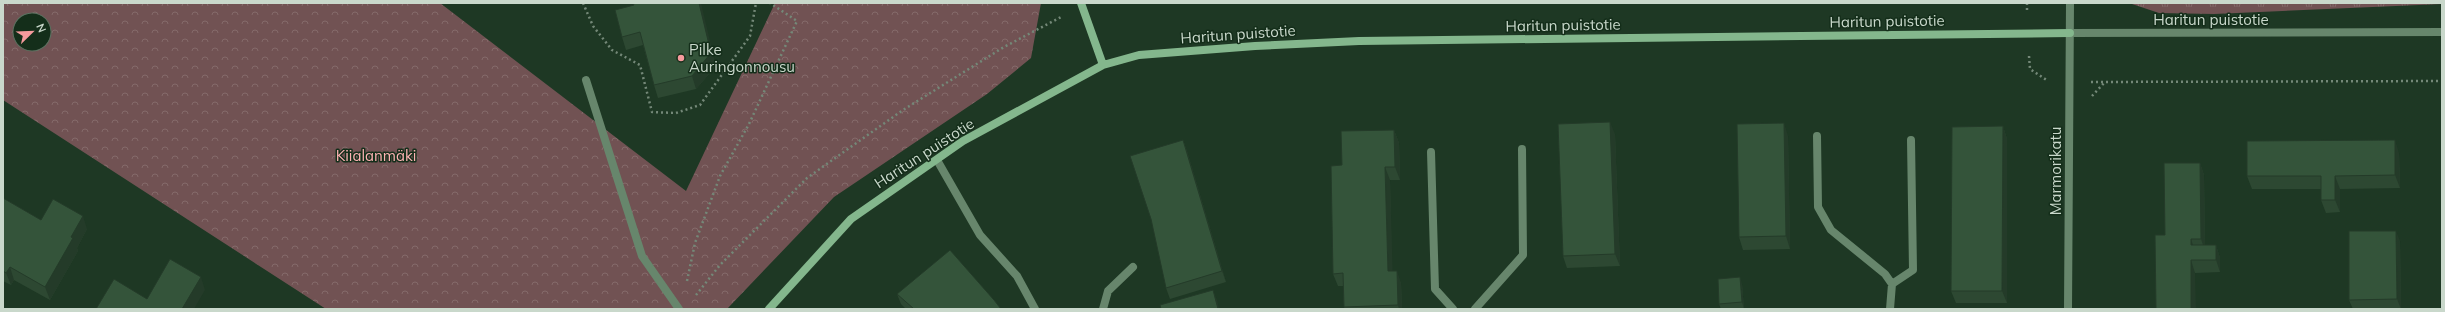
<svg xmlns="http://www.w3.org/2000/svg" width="2445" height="312" font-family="Mulish,sans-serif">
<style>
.forest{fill:url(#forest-crowns);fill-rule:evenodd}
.park{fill:url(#park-tufts)}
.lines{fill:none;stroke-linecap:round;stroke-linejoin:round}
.path{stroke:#748878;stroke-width:2.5;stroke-dasharray:2 3;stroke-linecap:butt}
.lane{stroke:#67866c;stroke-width:8}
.street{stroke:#67866c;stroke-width:8}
.secondary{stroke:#84b78d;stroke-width:8}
.wall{fill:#2d4832}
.shaded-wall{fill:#243b29}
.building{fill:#34543a;stroke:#243b29}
.poi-dot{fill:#f59b9d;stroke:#142e1a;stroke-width:1.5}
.labels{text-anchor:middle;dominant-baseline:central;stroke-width:3;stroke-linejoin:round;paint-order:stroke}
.street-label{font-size:15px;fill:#c9d8cb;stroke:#142e1a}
.poi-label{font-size:15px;fill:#c9d8cb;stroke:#142e1a;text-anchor:start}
.park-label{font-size:15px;fill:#feb3b4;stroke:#142e1a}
</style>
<defs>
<pattern id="forest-crowns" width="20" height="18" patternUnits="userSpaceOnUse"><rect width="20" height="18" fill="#715253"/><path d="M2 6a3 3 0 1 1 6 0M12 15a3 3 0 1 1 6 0" fill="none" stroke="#846a6a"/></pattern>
<pattern id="park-tufts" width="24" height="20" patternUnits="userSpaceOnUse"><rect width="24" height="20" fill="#715253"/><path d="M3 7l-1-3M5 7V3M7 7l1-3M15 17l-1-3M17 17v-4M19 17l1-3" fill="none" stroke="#846a6a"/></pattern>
</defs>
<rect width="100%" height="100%" fill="#1e3824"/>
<path class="forest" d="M3,3H440L686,191L775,3H1041L1031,58L987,94L834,197L727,309H326L3,100ZM20,20H44V44H20Z"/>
<path class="park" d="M2129,3H2442V4L2214,14L2159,13Z"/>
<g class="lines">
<path class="path" d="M583,3L593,26L612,50L640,65L652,112L676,113L700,105L750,36L756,3
M2027,3V11
M2029,56L2030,69L2048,81
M2091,82L2442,81
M2092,96L2105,82
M687,281L695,243L720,176L749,124L797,21L770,3
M696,295L720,265L807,178L903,110L1004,47L1063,16"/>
<path class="lane" d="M586,80L642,256L679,309
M1817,136L1818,207L1831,230L1885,274L1892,284L1890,309
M1431,152L1435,289L1453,309
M937,160L980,235L1017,276L1035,309
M1892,284L1913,270L1911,140
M1103,309L1108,291L1133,267
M1475,309L1523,255L1522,149"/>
<path class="street" d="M2070,33L2442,32
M2068,309L2070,3"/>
<path class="secondary" d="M1081,3L1103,65
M769,309L851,219L963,141L1103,65L1139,55L1255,46L1359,41L2070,33"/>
</g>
<path class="wall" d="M615,10L716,66L696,89L658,98L654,85L643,45L626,50L622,37Z
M2003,126L2007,139V303H1956L1951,291Z
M1394,130L1399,143L1400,180H1390L1392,271L1401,283L1402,309H1345L1344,307L1343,286H1338L1333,274L1342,165Z
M1615,134L1620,266L1567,268L1563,256Z
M1788,136L1790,249L1743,250L1739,237Z
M1183,140L1187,151L1226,282L1170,299L1166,288Z
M2399,153L2400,188L2340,189V212L2326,213L2321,200V189H2252L2247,176Z
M2200,163L2204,175L2205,245H2216L2220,258V272L2195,273L2165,235Z
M3,198L41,220L87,229L77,248L78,251L50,300L14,280L11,285L3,281Z
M2400,241L2401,309H2353L2349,300Z
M1742,284L1744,309H1721L1719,304Z
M897,294L1001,309H906L901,304Z"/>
<path class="shaded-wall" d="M699,3H701L716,66L696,89L692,76Z
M1610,122L1615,134L1620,266L1615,254Z
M1784,123L1788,136L1790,249L1786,236Z
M2003,126L2007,139V303L2002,291Z
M1394,130L1399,143L1400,180L1395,167Z
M1183,140L1187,151L1226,282L1222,271Z
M2395,140L2399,153L2400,188L2395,175Z
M2200,163L2204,175L2205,251L2201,239Z
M1385,167L1390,180L1393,284L1388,271Z
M2335,176L2340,189V212L2335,200Z
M83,216L87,229L77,248L78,251L50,300L45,287L71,237Z
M2396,231L2400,241L2401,309L2397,299Z
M2191,239L2195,251L2191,245Z
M2216,245L2220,258V272L2216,260Z
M2191,260L2195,273L2196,309H2191Z
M10,267L14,280L11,285L6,273Z
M1397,271L1401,283L1402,309H1399L1398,305Z
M201,277L205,290L194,309H182Z
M1740,277L1742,284L1744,309L1742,302Z
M1213,290L1217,300L1219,309H1218Z"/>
<path class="building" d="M633,3H699L711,53L692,76L654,85L640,32L622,37L615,10L634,5Z
M1610,122L1615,254L1563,256L1558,124Z
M1784,123L1786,236L1739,237L1737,124Z
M2003,126L2002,291H1951L1952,127Z
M1394,130L1395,167H1385L1388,271H1397L1398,305L1344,307L1343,273L1333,274L1331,166L1342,165L1341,131Z
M1183,140L1222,271L1166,288L1151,219L1130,156Z
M2395,140V175L2335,176V200H2321V176H2247V141Z
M2164,163H2200L2201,239H2191V245H2216V260H2191V309H2156L2155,235H2165Z
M3,198L41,220L53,199L83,216L71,237L73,238L45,287L10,267L6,273L3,271Z
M2349,231H2396L2397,299L2349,300Z
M950,250L994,300L1001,309H914L897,294Z
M170,259L201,277L182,309H96L114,279L147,299Z
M1740,277L1742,302L1719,304L1718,279Z
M1213,290L1218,309H1161L1160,305Z"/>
<circle class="poi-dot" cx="681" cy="58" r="4"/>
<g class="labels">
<g class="street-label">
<text x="2211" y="19">Haritun puistotie</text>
<text transform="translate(1887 21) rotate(-1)">Haritun puistotie</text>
<text transform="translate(1563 25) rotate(-1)">Haritun puistotie</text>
<text transform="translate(1238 34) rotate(-4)">Haritun puistotie</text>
<text transform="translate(924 153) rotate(-33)">Haritun puistotie</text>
<text transform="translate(2055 171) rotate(-90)">Marmorikatu</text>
</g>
<g class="poi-label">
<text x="689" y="49">Pilke<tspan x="689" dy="17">Auringonnousu</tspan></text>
</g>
<g class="park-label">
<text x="376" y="155">Kiialanmäki</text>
</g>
</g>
<rect width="2445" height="312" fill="none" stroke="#c9d8cb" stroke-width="8"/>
<g transform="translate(32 32) rotate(67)"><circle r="19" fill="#142e1a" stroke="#5c7261"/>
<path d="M0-3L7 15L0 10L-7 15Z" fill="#f59b9d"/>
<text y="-6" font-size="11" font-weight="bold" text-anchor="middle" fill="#c9d8cb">N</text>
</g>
</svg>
